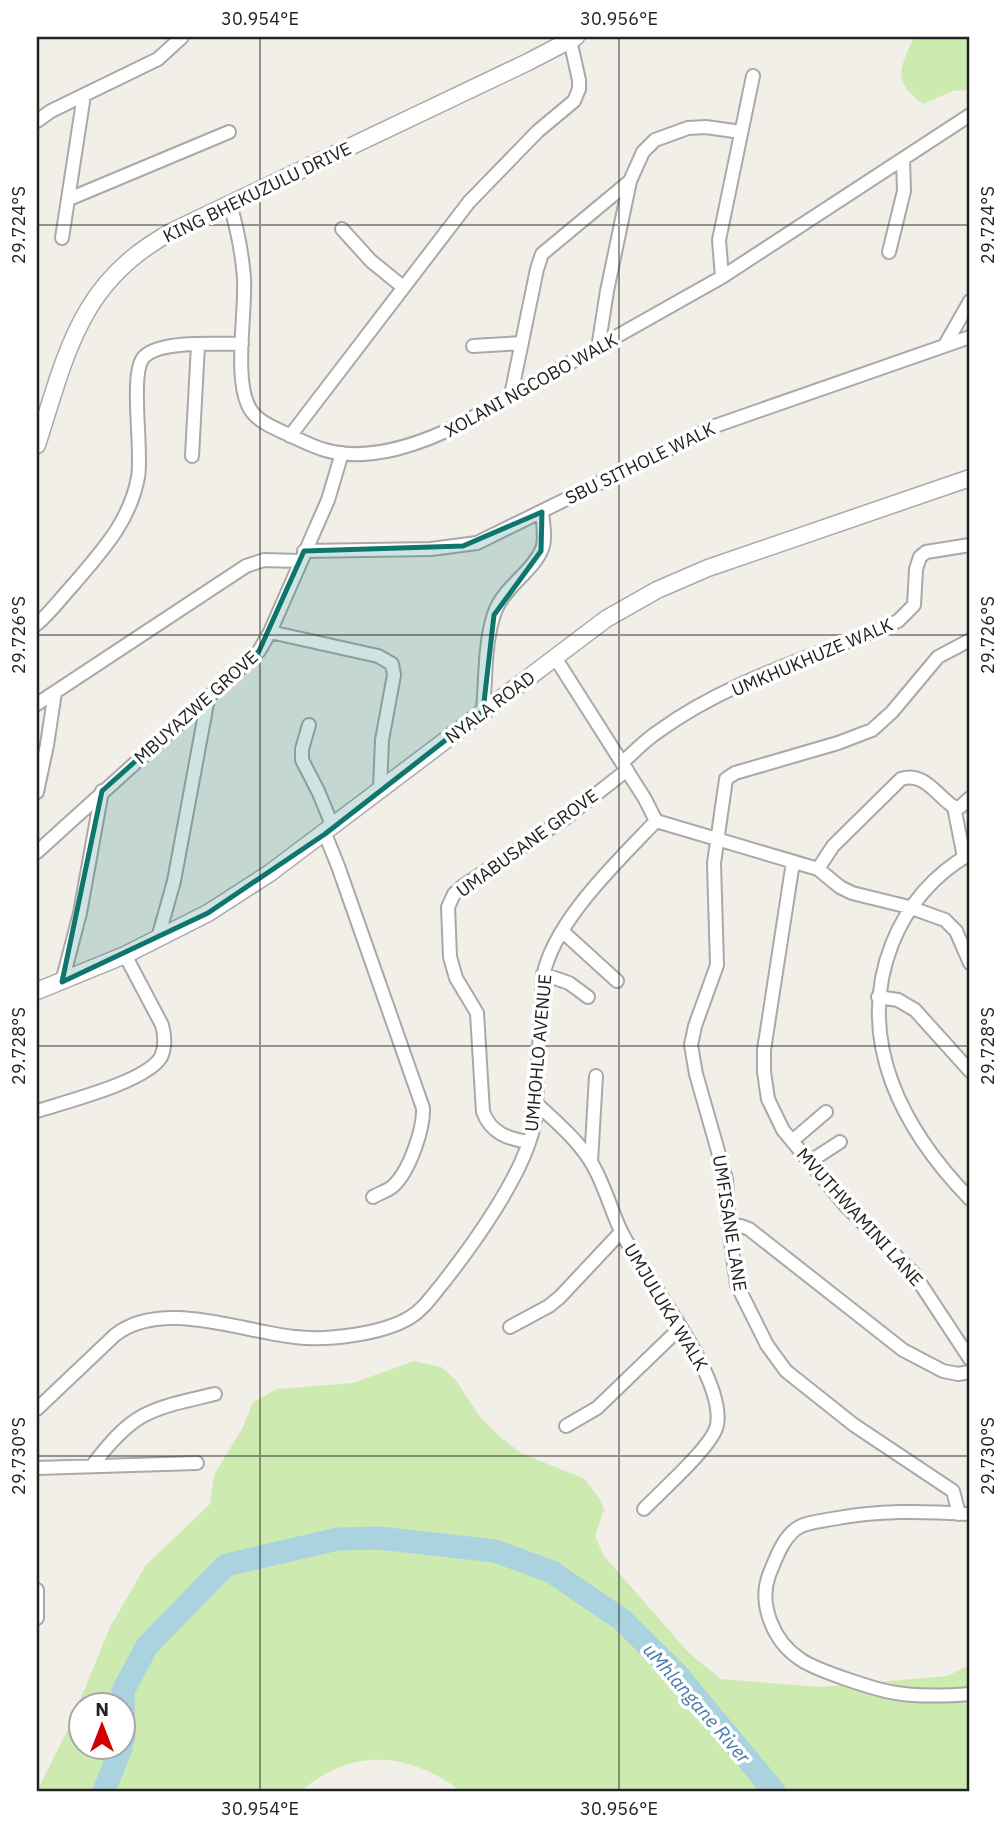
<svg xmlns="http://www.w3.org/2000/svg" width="1007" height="1828" font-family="'IBM Plex Sans',sans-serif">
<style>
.grass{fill:#cdebb0;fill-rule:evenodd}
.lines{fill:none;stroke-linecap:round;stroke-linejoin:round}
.river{stroke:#aad3df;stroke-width:23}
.minor-casing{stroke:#a9a9a9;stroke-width:16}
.tertiary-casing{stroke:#a9a9a9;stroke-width:19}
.minor{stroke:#fff;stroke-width:12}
.tertiary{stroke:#fff;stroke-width:16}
.marked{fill:#0f766e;fill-opacity:0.2;stroke:#0f766e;stroke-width:5;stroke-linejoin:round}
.ticks{fill:none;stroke:#222;stroke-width:2;stroke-opacity:0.45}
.labels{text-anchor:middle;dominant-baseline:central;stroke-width:7;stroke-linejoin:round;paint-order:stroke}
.street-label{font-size:18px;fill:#222;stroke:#fff}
.water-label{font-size:19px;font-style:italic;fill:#4a7aab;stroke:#fff}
.neatline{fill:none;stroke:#222;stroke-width:2.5}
.ticks-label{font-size:18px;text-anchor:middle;fill:#222}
</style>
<rect width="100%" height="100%" fill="#f2efe9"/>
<path class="grass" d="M914,37H970V90L953,91L923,104C891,81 900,68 914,37Z
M414,1361L441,1367L455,1379L480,1417L499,1436L521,1453L585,1479L601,1501L604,1510L595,1536L604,1556L689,1653L721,1679L820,1687L947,1676L970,1665V1791H461C408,1752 353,1747 301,1791H37L69,1727L110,1627L146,1565L210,1504L214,1475L243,1427L253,1402L277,1389L353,1383ZM80,1706H122V1748H80Z"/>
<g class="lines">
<path class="river" d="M122,1742L124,1737L123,1691L147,1646L226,1565L338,1539L379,1538L495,1551L552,1572L621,1619L677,1674L774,1791
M104,1791L121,1748"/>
<g class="minor-casing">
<path id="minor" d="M37,121L51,111L158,59L182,37
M69,199L229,132
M230,204C237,228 242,252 244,278C246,312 234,375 248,405C254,420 272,427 285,433C298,439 311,446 325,450C371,463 423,443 463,423L722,277L970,115
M342,229L371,261L403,287
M62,238L84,95
M889,252L904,191L903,160
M722,277L719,240L753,76
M945,345L970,301
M473,346L522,343
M598,348L607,291L630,181L643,152L655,140L688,128L706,127L741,132
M511,395L537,269L542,254L630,181
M290,436L469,202L538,131L574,101L579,89V80L570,40
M192,456L198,345
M304,551L431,549L477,543L715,426L970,337
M37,624C50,613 61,598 73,585C101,552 130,522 138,477C143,452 129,372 144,357C159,340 220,344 242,344
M270,632L378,656L392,664L394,675L382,740L380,789
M556,659L645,799L656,821
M37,704L246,566L264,560L300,561
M483,711C486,678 484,639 496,609C506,586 533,571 542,549C546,538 543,523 542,512
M309,725L302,749V760L318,791L333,827
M622,763C634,752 645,740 659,731C730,679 818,656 898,621L914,605L916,569L920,557L926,552L970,545
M37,792L47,745L55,692
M954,807L964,857
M656,821L818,869L840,887L852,893L909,907L945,920L956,931L970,963
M325,834L338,866L423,1108C424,1129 409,1172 393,1186C388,1191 379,1193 373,1197
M37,852L259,651L270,632L328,500L342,453
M970,854C934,874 907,906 892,944C854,1041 904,1131 970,1199
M793,862L764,1050V1072L768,1099L783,1130L845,1205L914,1274L970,1359
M818,869L833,846L901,779C924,771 937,796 954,807H960L970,798
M562,931L617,981
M158,938L174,881L208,698
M543,974L569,983L588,997
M62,982L80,913L102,791
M878,997L898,1000L915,1010L970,1071
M536,1103C555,1121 577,1139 591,1162C604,1183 610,1208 621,1231C643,1277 726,1376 717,1425C713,1446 661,1491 644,1509
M37,1111C65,1102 146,1082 161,1057C166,1046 165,1036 162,1025L125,955
M792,1141L826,1112
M529,1142C508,1139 491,1133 483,1112L477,1013L456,978L450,957L448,907L454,894L463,886L567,817L627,770
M591,1162L596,1076
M809,1162L840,1142
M729,1226H741L749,1229L903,1350L943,1371L958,1374L970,1372
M510,1327L549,1306L560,1297L621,1232
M37,1409L115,1335C162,1298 243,1332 295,1337C327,1341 382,1334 409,1318C423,1310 432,1296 442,1284C473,1245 524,1174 534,1125C537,1111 536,1096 537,1083C539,1047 541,1012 543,977C553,922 618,861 656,821
M566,1426L597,1408L680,1328
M92,1466C134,1410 151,1409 215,1394
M37,1468L197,1463
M959,1514L953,1491L854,1425L786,1371L767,1345L737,1285L730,1236L726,1179L696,1074L691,1045L695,1026L717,965L714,863L726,779L735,773L838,743L872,730L892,712L938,657L970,640
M970,1514C923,1511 878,1510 832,1519C821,1521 810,1522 801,1526C784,1534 776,1558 769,1575C758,1605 774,1642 800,1659C815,1670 876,1690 896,1693C921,1697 945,1696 970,1694
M37,1590V1618"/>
</g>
<g class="tertiary-casing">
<path id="tertiary" d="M37,445C67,352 80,279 175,230L528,62L576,37
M37,991L125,955L208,913L270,873L606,619L657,590L708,568L970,478"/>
</g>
<use href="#minor" class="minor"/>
<use href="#tertiary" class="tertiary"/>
</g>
<path class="marked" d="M542,512L541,551L494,615L483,711L325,834L208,913L62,982L102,791L259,651L304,551L463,546Z"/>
<path class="ticks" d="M260,37V1791M619,37V1791M37,225H970M37,635H970M37,1046H970M37,1456H970"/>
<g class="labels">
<g class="street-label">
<text transform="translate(257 192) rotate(-26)">KING BHEKUZULU DRIVE</text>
<text transform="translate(531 385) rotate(-29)">XOLANI NGCOBO WALK</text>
<text transform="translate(640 463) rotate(-26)">SBU SITHOLE WALK</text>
<text transform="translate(812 657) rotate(-23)">UMKHUKHUZE WALK</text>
<text transform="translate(196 707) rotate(-42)">MBUYAZWE GROVE</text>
<text transform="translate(490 707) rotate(-37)">NYALA ROAD</text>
<text transform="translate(527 843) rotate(-36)">UMABUSANE GROVE</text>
<text transform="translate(538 1053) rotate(-85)">UMHOHLO AVENUE</text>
<text transform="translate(860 1217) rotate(48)">MVUTHWAMINI LANE</text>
<text transform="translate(730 1223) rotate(81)">UMFISANE LANE</text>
<text transform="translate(666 1307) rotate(59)">UMJULUKA WALK</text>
</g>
<g class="water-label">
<text transform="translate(697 1703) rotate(49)">uMhlangane River</text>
</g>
</g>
<rect width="1007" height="1828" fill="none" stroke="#ffffff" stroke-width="77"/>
<g transform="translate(102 1726)"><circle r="33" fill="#ffffff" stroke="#a7a7a7" stroke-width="2"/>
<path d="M0-5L12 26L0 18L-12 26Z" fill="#d40000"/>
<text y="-10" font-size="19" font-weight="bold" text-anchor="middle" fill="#222222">N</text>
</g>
<rect x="38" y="38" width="930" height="1752" class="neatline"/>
<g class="ticks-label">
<text x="260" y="25">30.954°E</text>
<text x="619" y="25">30.956°E</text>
<text transform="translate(19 225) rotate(-90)" y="6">29.724°S</text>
<text transform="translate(988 225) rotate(-90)" y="6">29.724°S</text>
<text transform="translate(19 635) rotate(-90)" y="6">29.726°S</text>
<text transform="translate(988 635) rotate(-90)" y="6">29.726°S</text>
<text transform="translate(19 1046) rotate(-90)" y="6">29.728°S</text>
<text transform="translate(988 1046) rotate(-90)" y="6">29.728°S</text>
<text transform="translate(19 1456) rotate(-90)" y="6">29.730°S</text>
<text transform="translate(988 1456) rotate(-90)" y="6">29.730°S</text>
<text x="260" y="1815">30.954°E</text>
<text x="619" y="1815">30.956°E</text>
</g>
</svg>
